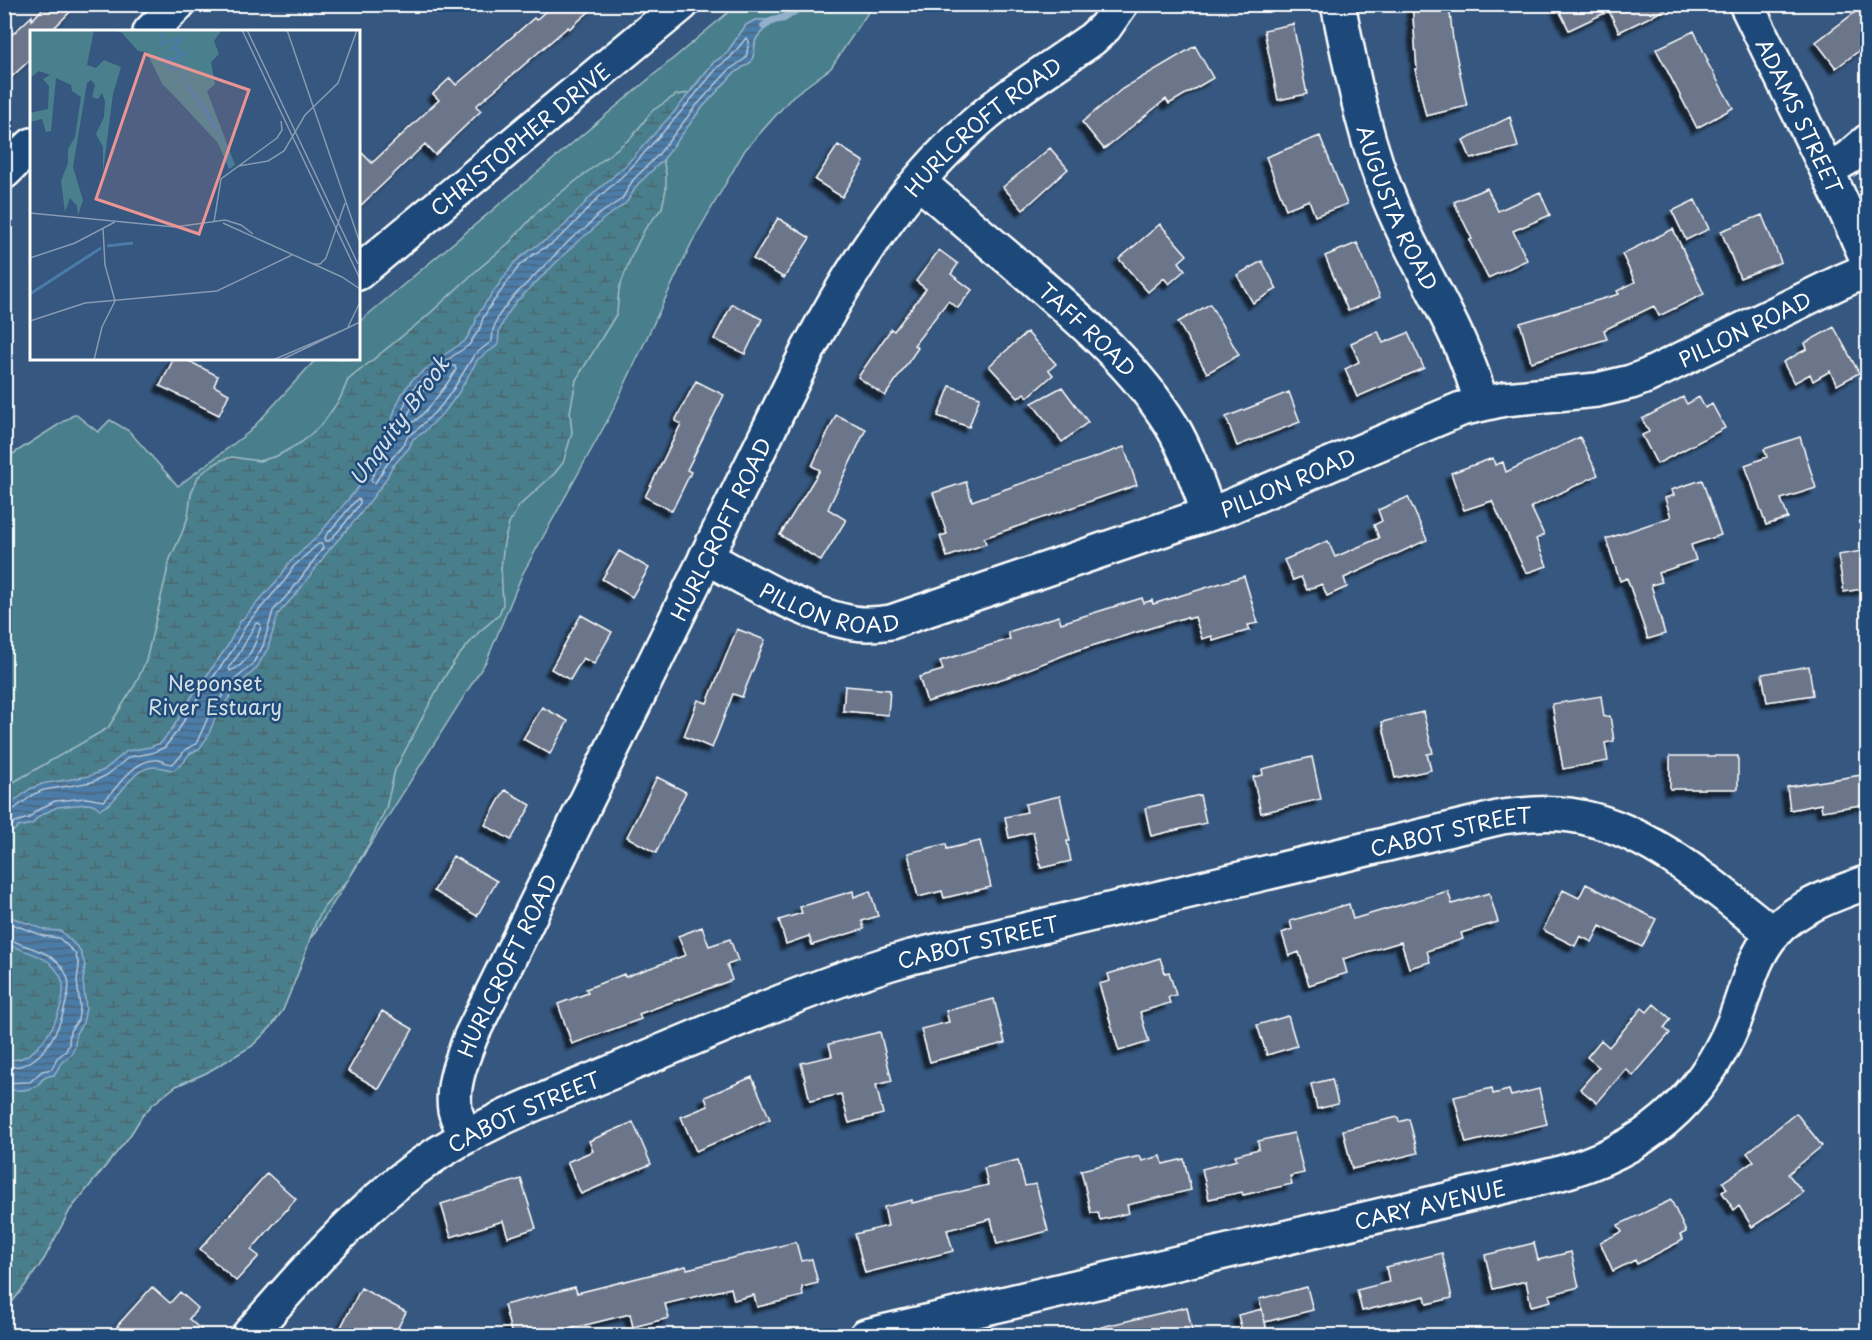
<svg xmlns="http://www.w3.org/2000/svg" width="1872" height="1340" font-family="'Playpen Sans',sans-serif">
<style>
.green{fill:#4a7f8d;stroke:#a4bfc6;stroke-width:1.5}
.wetland{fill:url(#wetland-marsh);stroke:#a4bfc6;stroke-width:1.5}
.water{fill:url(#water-rules);stroke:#93b0cb;stroke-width:1.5}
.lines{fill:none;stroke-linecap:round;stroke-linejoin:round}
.shore{stroke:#b7cadc;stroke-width:1.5}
.stream{stroke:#93b0cb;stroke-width:8}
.building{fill:#6c768b;stroke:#fff;stroke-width:1.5;filter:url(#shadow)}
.minor-casing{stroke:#fff;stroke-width:38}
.major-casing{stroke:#fff;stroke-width:38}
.minor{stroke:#1f4a7a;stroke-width:33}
.major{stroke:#1f4a7a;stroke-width:33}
.labels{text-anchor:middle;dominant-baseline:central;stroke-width:5;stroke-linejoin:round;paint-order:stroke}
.street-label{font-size:21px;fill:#fff;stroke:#1f4a7a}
.park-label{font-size:21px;fill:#d2dfe2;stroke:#1f4a7a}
.water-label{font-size:22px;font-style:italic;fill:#d2dee9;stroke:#1f4a7a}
.inset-river{fill:none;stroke:#4b7ba8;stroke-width:3}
.inset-road{fill:none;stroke:#869ab2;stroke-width:1.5}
.view{fill:#ea9494;fill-opacity:0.15;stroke:#ea9494;stroke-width:3}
.inset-edge{fill:none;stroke:#fff;stroke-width:3}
</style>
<defs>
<pattern id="wetland-marsh" width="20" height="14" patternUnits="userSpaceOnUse" patternTransform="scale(1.5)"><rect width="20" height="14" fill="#4a7f8d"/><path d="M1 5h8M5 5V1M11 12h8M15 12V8" fill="none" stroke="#4b666c"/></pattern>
<pattern id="water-rules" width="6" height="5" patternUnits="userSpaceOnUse" patternTransform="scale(1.5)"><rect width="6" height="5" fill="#4b7ba8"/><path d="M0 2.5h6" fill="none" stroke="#4c647a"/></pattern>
<filter id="shadow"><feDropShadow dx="-5.5" dy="5.5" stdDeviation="1.5" flood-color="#0009"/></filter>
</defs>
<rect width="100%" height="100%" fill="#36577f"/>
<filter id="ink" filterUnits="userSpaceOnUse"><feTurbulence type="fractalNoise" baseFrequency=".0167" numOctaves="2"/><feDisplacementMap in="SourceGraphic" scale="12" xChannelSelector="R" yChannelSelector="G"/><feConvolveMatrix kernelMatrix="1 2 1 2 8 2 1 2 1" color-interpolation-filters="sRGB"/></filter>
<g filter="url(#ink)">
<path class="green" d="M737,5H873L831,68L793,96L745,150L692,242L610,416L522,575L487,660L310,940L298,973L283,1010L271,1027L252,1046L206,1073L176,1086L153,1104L142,1116L129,1137L70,1210L44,1259L27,1283L5,1311V459L75,414L98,432L110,420L129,431L178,486L249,432L316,359L358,358L359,322Z"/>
<path class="wetland" d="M755,20H773L758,36L755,42L754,53L751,62L733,74L700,110L663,159L666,174V189L662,208L645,229L631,257L619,289L617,313L576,380L570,412L572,433L563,463L554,474L519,506L509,524L504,542L501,568L503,604L499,615L479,632L455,660L439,686L395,770L386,808L371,840L348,880L324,907L316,922L298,973L283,1010L271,1027L252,1046L206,1073L176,1086L153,1104L142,1116L129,1137L70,1210L44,1259L27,1283L5,1311V787L108,728L135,685L146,661L170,559L182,533L188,517L191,494L198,477L208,468L222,460L232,457L259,461L277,456L302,442L323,423L340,399L348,380L427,316L476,271L509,243L540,209L632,137L652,111L676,95L689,93L714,62L726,54L746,25Z"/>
<path class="water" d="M755,20H773L758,36L755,42L754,53L751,62L733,74L700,110L663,160L638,184L626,203L602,220L590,232L577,242L515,303L505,318L499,332L498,345L478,359L459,392L446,410L424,432L413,439L409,448L392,467L385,481L358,517L329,550L297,593L278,614L268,648L256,669L237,686L216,716L207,738L199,749L189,754L184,762L174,770C168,770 162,767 156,767C130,766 122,801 100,809L95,805L86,804L57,807L39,816L32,824L18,827L5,838V808L30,789L42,784L90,776L104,770L127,751L150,747L161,743L174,726L188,702L227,647L240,622L281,576L288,564L317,537L361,484L385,442L396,407L402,394L412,380L444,355L465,341L475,324L477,316L486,302L515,262L531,249L549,238L565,225L594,193L625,166L675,111L714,62L726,54L746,25Z
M5,915L46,930L61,931L80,950L85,965L83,981L86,1008L83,1023L76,1033L75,1046L71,1055L62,1062L54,1075C39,1077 44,1082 34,1087C26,1091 13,1091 5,1089V1059C38,1067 66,1012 63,984C62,977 56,969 51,964C42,955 17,948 5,944Z"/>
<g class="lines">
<path class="shore" d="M746,38L749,41L746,58L729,70L696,106L658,155L633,180L622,199L598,215L586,228L573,237L511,299L499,315L493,330L492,341L474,355L454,388L441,406L419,428L408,436L404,444L387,464L375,483L372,482L371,479L390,444L407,398L417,384L447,360L469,345L480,328L483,318L491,305L519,266L534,254L553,243L569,229L598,198L629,170L679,114L718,67L730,58Z
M451,366H455L456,370C448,383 420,424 406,425L405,423C415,393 428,385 451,366Z
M357,499L360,500V503C351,516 341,529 329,541H326L325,537Z
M256,623H259L261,626C256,643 248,665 230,671L229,667L239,654Z
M4,813L10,812L34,794L44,790L92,782L107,775L129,757L152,753L165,747L179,729L193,705L232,651L246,625L286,579L293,567L318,544H322L323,548L292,590L273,611L263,646L252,665L232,682L210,713L196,744L186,749L179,758L172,764C167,764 163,761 158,760C134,758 119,786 104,801L86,798L55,801L36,811L29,818L15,822L4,831
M4,921L44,936L59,938L75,953L79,965L77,981L80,1007L78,1020L70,1031L69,1044L66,1051L57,1058L52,1069L42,1071L30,1082L4,1083
M4,938C12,939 19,944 26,946C44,952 62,959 68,979C70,987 68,995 66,1002C60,1030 40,1073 4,1066"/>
<path class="stream" d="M764,26L773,20L784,18L805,4"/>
</g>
<path class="building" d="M47,4H78L50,32H32V58L4,84V42L32,16V20Z
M548,4H598L569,29L568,27L476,106L481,111L435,155L425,144L358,208V149L372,163L439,100L433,94L450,78L456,85L534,18L536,20L550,7Z
M1412,4H1449L1453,40L1467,106L1426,116L1415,69H1417Z
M1556,4H1677L1619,32L1609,11L1569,30Z
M1866,4H1868V44L1836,68L1816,42Z
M1293,24L1307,94L1278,100L1264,30Z
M1694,31L1708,61L1707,62L1733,108L1697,128L1656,49Z
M1195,46L1213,78L1169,104L1166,99L1104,149L1082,122L1122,89Z
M1510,117L1518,147L1471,159L1463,140Z
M1320,136L1347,204L1315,216L1309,200L1286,209L1266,157Z
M838,145L864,162L842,197L815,180Z
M1050,148L1068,169L1023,210L1003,187Z
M1487,188L1498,211L1540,192L1550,215L1513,231L1527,260L1488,278L1469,240L1472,239L1454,202Z
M1695,200L1709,229L1686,240L1672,211Z
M1762,215L1781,262L1740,278L1721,231Z
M778,218L810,238L784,278L753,259Z
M1160,224L1187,255L1179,262L1185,270L1169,284L1164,278L1148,292L1119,259Z
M1673,229L1704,294L1659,316L1654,306L1604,330L1607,339L1531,362L1520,323L1619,294L1617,291L1635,282L1622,254Z
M1357,243L1380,297L1348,311L1325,256Z
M939,250L958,264L951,274L972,290L958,308L948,301L914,345L918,348L885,396L858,377L891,329L894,331L926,289L916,281Z
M1262,261L1277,289L1253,303L1237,275Z
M732,304L762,319L745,354L714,339Z
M1210,304L1239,355L1207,373L1178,322Z
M1834,327L1859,373L1837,385L1830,371L1813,381L1810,374L1794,383L1783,362L1807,349L1805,343Z
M1378,331L1383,343L1408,333L1424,368L1357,397L1345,369L1359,362L1351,343Z
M1027,332L1056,364L1049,370L1053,375L1028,397L1024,393L1018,398L989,366Z
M174,358H183L218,376L214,386L229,394L219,415L160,386Z
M696,381L724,395L687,470L691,472L672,511L645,497L681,424L675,421Z
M950,386L980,397L969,427L938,416Z
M1062,387L1088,422L1062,442L1032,403Z
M1289,392L1300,422L1237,446L1226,417Z
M1683,397L1687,404L1699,397L1705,408L1712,404L1725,428L1657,464L1642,435L1649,432L1642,419Z
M836,415L866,429L828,509L846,520L821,561L780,535L820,470L812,466Z
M1580,437L1598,475L1531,507L1544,535L1536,539L1547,566L1526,573L1492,501L1464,510L1451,473L1493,458L1495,465L1503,462L1506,472Z
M1800,437L1816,488L1781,499L1788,518L1766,525L1745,465L1767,457L1764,449Z
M1124,447L1137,485L984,538L986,544L947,557L940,536L947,534L933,493L966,482L972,501Z
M1702,480L1721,535L1691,545L1696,560L1658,573L1662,582L1651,585L1665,634L1648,639L1627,578L1620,581L1606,539L1671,517L1665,498L1674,495L1671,490Z
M1408,497L1427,540L1344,578L1347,587L1327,596L1322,584L1307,590L1301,577L1293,580L1284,560L1328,541L1335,557L1379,538L1374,525L1382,521L1378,510Z
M1868,550V588L1844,592L1838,555Z
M619,551L649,568L632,597L602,579Z
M1244,576L1258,623L1248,625L1250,630L1213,641L1212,636L1202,639L1195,617L1188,619L1187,617L1075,651L1008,677L927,702L919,677L943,670L940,661L1010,639L1008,632L1059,616L1061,623L1142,598L1144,603L1152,600L1153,604Z
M581,615L612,632L594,664L583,658L570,680L551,669Z
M737,629L765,640L742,697L733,694L712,748L684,736L698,700L707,703Z
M1809,666L1813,695L1767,702L1762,674Z
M845,686L890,690L888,715L843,711Z
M1601,696L1604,717L1610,716L1614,741L1605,743L1608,761L1563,769L1552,704Z
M542,707L568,721L550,754L523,739Z
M1423,712L1433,753L1427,754L1431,770L1395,778L1382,722Z
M1670,756H1738V789H1670Z
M1312,757L1321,799L1261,813L1253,777L1263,775L1262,769Z
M1868,774V804L1822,811L1821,804L1790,810L1787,787Z
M657,777L686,792L656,853L627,837Z
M505,790L531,805L511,840L485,825Z
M1200,795L1206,823L1151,836L1145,808Z
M1060,796L1070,841H1067L1071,861L1041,868L1033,832L1009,838L1005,817L1027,812L1025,804Z
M980,841L991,887L944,898L942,891L918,897L908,853L946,844L947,849Z
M453,856L497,881L477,916L434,891Z
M1586,884L1656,919L1642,947L1600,926L1592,942L1580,936L1575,946L1543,930L1563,890L1579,898Z
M853,891L854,897L870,891L878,916L862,921L864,929L812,945L809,936L786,944L779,920L802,913L800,907Z
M1448,891L1452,904L1489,893L1498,922L1461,933L1463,939L1427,951L1430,962L1409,968L1401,942L1343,959L1347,973L1309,985L1299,952L1289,956L1282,933L1292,929L1290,921L1349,904L1353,919Z
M702,927L709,946L730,939L738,961L727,965L732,980L639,1014L641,1019L572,1044L558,1004L588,993L586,989L624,974L625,977L686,955L678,936Z
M1160,958L1165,973L1169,972L1176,995L1168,997L1170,1003L1140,1012L1149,1042L1119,1051L1099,984L1110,981L1108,974Z
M994,999L1005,1043L930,1062L921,1029L949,1022L946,1011Z
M1654,1004L1671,1019L1664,1028L1670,1033L1633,1076L1626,1069L1597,1103L1580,1089L1599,1067L1587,1057L1601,1040L1609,1047L1642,1008L1647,1012Z
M382,1011L413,1029L379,1089L348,1071Z
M1288,1016L1297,1046L1267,1055L1257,1025Z
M880,1032L892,1081L876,1085L883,1114L849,1123L841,1094L810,1101L801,1063L832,1056L829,1044Z
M752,1077L770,1119L696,1151L681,1117L708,1106L705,1097Z
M1332,1079L1338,1104L1317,1109L1311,1084Z
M1492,1088L1493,1094L1509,1090L1511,1096L1539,1089L1547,1124L1466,1143L1454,1097Z
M1796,1113L1822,1146L1788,1174L1803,1192L1790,1202L1752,1227L1739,1206L1734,1210L1722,1192L1727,1189L1723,1182L1754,1161L1747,1153Z
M1398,1117L1399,1122L1409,1119L1418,1153L1352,1169L1343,1130Z
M633,1122L651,1164L581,1194L567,1162L593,1151L589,1141Z
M1294,1133L1304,1173L1290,1176L1292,1184L1243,1195L1242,1192L1209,1199L1202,1169L1237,1160L1235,1155L1259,1149L1258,1141Z
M1140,1156L1142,1161L1161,1156L1163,1164L1184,1159L1191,1190L1127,1205L1129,1213L1100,1220L1098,1212L1091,1213L1081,1170Z
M1018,1160L1025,1186L1036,1184L1048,1231L997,1244L991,1219L947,1230L953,1251L865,1273L855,1234L888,1226L884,1207L912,1200V1203L988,1185L984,1168Z
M267,1173L296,1199L251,1250L259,1256L236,1281L200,1249Z
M521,1179L536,1228L508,1237L503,1221L451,1237L441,1204Z
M1671,1200L1686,1232L1680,1235L1683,1240L1637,1264L1635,1260L1613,1271L1600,1242L1622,1232L1618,1225Z
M796,1242L801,1261L812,1259L818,1283L802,1287L803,1296L757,1307L754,1295L734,1300L731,1288L665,1304L669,1318L633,1327L630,1314L557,1332L558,1335H512L504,1305L575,1287L577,1293L686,1266L687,1269Z
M1534,1243L1538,1260L1571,1252L1579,1287L1549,1295L1551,1301L1531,1306L1526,1281L1493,1289L1485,1255Z
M1442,1253L1452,1298L1427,1304L1425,1296L1362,1311L1357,1290L1389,1282L1386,1267Z
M152,1287L170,1303L180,1292L198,1308L189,1319L207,1335H128L117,1326Z
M1307,1287L1313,1310L1265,1322L1259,1299Z
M361,1288L406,1312L394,1335H337Z
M1187,1307L1193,1335H1102L1101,1327Z
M1262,1309L1267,1331L1243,1335L1238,1315Z"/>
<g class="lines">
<g class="minor-casing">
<g id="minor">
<path id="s1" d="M1338,4C1352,72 1364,140 1391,203C1419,271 1463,332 1481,403"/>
<path d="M150,32L178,4"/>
<path d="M1827,170L1848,158L1868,141"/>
<path d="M4,172L32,145"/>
<path id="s2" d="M919,182C956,214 993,245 1031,277C1082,321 1136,367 1172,426C1188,453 1198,484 1209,514"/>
<path id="s3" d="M358,273L682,4"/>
<path id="s4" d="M706,557C749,580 806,616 854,623C867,625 879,624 891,622L1229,507L1461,409L1505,399L1597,390L1631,382L1647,376L1840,282L1868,270"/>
<path id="s5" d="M466,1136C462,1128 457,1119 455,1110C451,1085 462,1059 471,1036L809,348C851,270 903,187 970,128C1007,94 1051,68 1092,39L1105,27L1121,4"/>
<path id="s6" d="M248,1336C302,1274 355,1212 422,1164C485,1119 561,1094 631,1064C724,1026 815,984 911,957L1502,817C1524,814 1547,812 1570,815C1647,826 1714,887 1773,934"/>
<path id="s7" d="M866,1336L1557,1174C1641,1152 1701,1103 1734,1022C1746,992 1751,961 1772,935C1795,907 1835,894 1868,882"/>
</g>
</g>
<g class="major-casing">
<g id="major">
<path id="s8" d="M1746,4L1827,170L1868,261"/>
</g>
</g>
<use href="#minor" class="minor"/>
<use href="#major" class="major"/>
</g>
</g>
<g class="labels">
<g class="street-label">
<text stroke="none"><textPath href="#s8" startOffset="124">ADAMS STREET</textPath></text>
<text stroke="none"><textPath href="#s5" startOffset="1156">HURLCROFT ROAD</textPath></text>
<text stroke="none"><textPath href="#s3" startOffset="210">CHRISTOPHER DRIVE</textPath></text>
<text stroke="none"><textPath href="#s1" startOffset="213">AUGUSTA ROAD</textPath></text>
<text stroke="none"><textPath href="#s4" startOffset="1107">PILLON ROAD</textPath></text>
<text stroke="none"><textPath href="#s2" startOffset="224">TAFF ROAD</textPath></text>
<text stroke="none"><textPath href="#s4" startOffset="621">PILLON ROAD</textPath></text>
<text stroke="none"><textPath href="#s5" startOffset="670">HURLCROFT ROAD</textPath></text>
<text stroke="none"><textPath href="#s4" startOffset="136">PILLON ROAD</textPath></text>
<text stroke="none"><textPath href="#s6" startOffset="1332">CABOT STREET</textPath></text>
<text stroke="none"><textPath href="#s6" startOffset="846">CABOT STREET</textPath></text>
<text stroke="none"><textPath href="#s5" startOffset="184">HURLCROFT ROAD</textPath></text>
<text stroke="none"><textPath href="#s6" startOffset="360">CABOT STREET</textPath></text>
<text stroke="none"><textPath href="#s7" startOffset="579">CARY AVENUE</textPath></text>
</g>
<g class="park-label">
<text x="215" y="682">Neponset<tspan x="215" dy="24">River Estuary</tspan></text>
</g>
<g class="water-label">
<text transform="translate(398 420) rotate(-54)">Unquity Brook</text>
</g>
</g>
<g transform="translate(30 30)">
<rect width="330" height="330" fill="#36577f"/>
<path d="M105,0H192L184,11L189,24L181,32L185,54L177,61L205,135L199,139L188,113L132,53Z" fill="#4a7f8d"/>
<path d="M0,0H64L57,35L66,38L74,30L91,37L83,64L73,142V117L66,104L74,87L75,71L72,63L68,69L62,67L65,55L61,50L57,53L43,137L53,170L48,185L47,176L40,168L35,182L31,151L38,133V119L45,107L51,67L42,61L41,55L26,48L21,101L16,102L12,89L0,92V83L18,79L19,56L13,49L20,45L9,41L0,48ZM84,0H105L117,13L116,22L108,21L92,3Z" fill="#4a7f8d"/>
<path d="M105,0H152L154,10L164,5L180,11V22L160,33L158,40L162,52L177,62V71L197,119L189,107L133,55L117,23V13Z" fill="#4a7f8d"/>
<path d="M125,0L132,3V13L150,6L151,12L144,18L155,17L148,19L156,24L137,34L142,38L155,32L157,52L179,81L197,117V119L156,55L153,34L143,41L134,35L133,26L136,29L149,25L147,20L138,21L149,9L130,16V5Z" fill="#4b7ba8"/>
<path class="inset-river" d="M197,118L200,138M77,216L103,213M0,264L71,218"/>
<path class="inset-road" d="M212,0L330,249M217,0L328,234M257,0L330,213M247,108L252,100L251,91M209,136L238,131L254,121L275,85L308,53L327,0M0,183L145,197L195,190L211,195L223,204M184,192L191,149L247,108M193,193L312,247L330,259M0,228L45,213L85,192M283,234H290L296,228L315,173M0,291L55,273L187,261L262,225M318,297L330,272M64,330L72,297L85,271L75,235L73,198M243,330L311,301M251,330L330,292"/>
<path class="view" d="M115,24L219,60L169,204L66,169Z"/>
<rect width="330" height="330" class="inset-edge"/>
</g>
<rect width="1872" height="1340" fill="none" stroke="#1f4a7a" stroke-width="24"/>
<rect x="12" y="12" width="1848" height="1316" fill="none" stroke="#fff" stroke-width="2" filter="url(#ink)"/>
</svg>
